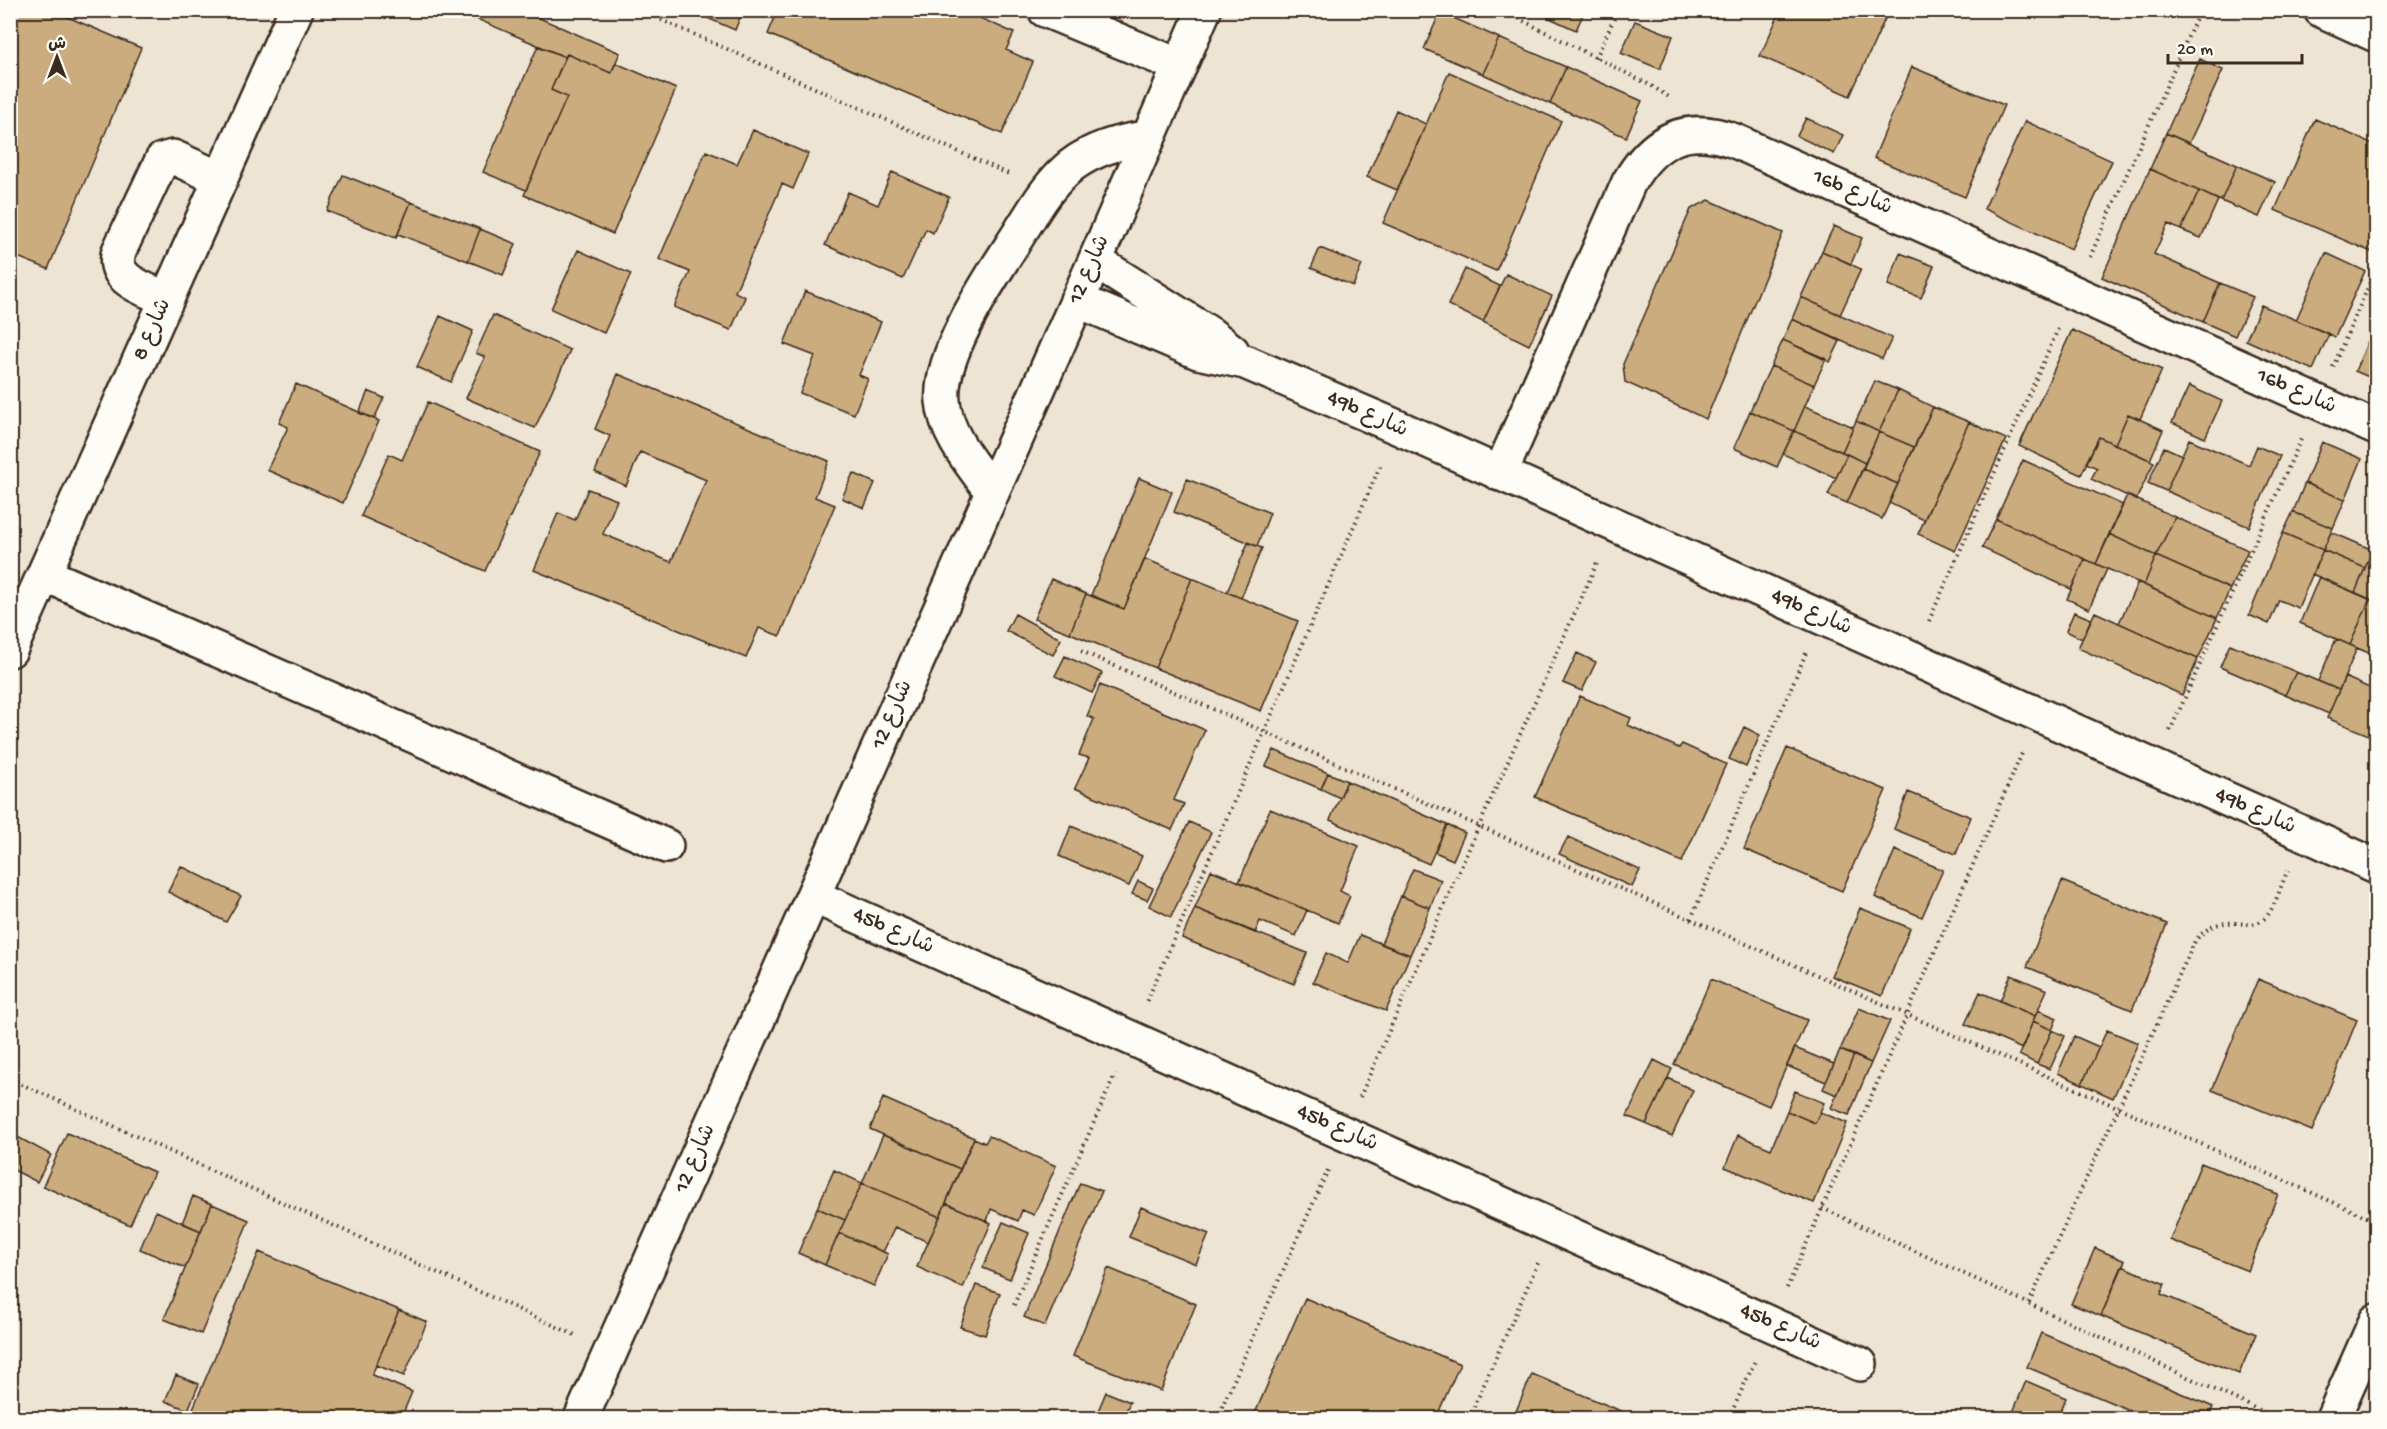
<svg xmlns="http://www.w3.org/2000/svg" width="2387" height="1429" font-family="'Gochi Hand','Playpen Sans Arabic',sans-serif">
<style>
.building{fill:#caac7f;stroke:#3b2a1e;stroke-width:1.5}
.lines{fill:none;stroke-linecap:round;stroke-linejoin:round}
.minor-casing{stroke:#3b2a1e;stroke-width:38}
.path{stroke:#3b2a1e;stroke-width:4;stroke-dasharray:1.5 4.5;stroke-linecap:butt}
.minor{stroke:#fdfcf7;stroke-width:33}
.labels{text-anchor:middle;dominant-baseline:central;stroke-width:4.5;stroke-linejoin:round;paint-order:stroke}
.street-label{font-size:22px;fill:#3b2a1e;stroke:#fdfcf7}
</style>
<rect width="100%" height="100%" fill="#eee4d3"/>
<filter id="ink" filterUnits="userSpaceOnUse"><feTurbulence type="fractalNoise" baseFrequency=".0167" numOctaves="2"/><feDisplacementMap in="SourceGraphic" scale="12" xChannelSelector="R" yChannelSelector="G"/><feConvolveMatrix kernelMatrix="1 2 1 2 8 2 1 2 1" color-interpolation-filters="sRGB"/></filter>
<g filter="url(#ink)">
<path class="building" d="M10,10H51L141,48L48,269L10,254Z
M456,10H521L620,53L611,73L567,54L565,57Z
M689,10H743L735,30Z
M778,10H962L1014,33L1006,50L1033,62L1002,134L768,34Z
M1532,10H1585L1576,30Z
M1781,10H1889L1850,96L1760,56Z
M1440,12L1499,38L1483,74L1424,49Z
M1635,21L1673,36L1660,69L1621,53Z
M1499,38L1566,67L1550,104L1483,74Z
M538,46L565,57L551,90L567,97L526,190L483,172Z
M567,54L611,73L616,63L676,89L613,234L524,195L567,97L551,90Z
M2200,59L2223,70L2189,143L2166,133Z
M1566,67L1642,101L1626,137L1550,104Z
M1912,67L2004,105L1965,197L1874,158Z
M1449,72L1561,121L1496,271L1383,223Z
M1396,110L1426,124L1397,190L1367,177Z
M1806,118L1843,135L1834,154L1797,136Z
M2315,119L2376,145V254L2275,210Z
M2025,121L2112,161L2071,249L1984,209Z
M753,130L808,154L793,189L782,184L735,292L745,297L731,330L674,307L690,272L659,259L706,151L737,164Z
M2166,133L2237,165L2221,201L2150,169Z
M2237,165L2275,182L2259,217L2221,201Z
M2150,169L2199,191L2181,230L2168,224L2154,254L2220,283L2203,322L2102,277Z
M892,172L949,197L933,233L926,229L903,279L825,245L848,192L878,205Z
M343,175L411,202L396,238L327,211Z
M2199,191L2218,200L2201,238L2181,230Z
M1709,200L1783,233L1706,419L1625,382L1623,364L1691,209Z
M411,202L480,229L468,261L398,234Z
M1834,226L1862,238L1851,264L1822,251Z
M480,229L516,244L503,275L468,261Z
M1320,248L1362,265L1353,286L1311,268Z
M578,250L631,274L604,333L551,309Z
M1822,251L1861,269L1840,315L1801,297Z
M1900,253L1934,266L1921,298L1888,285Z
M2326,253L2365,271L2335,337L2296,320Z
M1465,269L1500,286L1483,322L1448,305Z
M1506,274L1552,296L1529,345L1483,322Z
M2220,283L2253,297L2235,336L2203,322Z
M805,291L881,322L859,375L868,379L854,414L800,393L815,356L784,344Z
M1801,297L1892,338L1882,359L1792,319Z
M2261,305L2329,334L2313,370L2246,340Z
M493,315L570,350L535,428L466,398L485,357L476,353Z
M440,316L473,331L451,382L417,367Z
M1792,319L1840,341L1830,362L1783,340Z
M2376,323V380L2355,371Z
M2072,330L2162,370L2140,419L2128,414L2115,444L2099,437L2081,475L2019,446Z
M1783,340L1826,359L1814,385L1771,366Z
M1771,366L1814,385L1794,431L1750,411Z
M618,374L829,461L815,497L835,505L780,636L759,628L746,658L534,570L558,513L575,520L588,489L617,500L603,534L671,562L706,480L640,452L626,486L595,472L610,436L595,429Z
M1875,381L1898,390L1879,432L1856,421Z
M296,384L379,421L343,503L267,470L288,427L279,423Z
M2189,386L2222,401L2205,438L2172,423Z
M1898,390L1933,407L1914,447L1879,432Z
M368,391L384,398L374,419L359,413Z
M428,402L540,452L485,571L361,516L389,454L402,460Z
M1805,406L1853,427L1842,452L1794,431Z
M1933,407L1969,422L1924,520L1889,503Z
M1750,411L1794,431L1777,467L1734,448Z
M2128,414L2163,430L2150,460L2115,444Z
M1856,421L1879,432L1865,463L1842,452Z
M1969,422L2006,439L1955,551L1918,534Z
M1794,431L1847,454L1836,478L1783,454Z
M1879,432L1914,447L1898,484L1863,469Z
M2099,437L2154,462L2136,500L2091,479L2097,468L2086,463Z
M2189,439L2249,465L2257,446L2280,456L2249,527L2166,491Z
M2322,442L2362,459L2345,500L2305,483Z
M2164,447L2182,455L2166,491L2148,483Z
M1847,454L1865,463L1847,503L1828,495Z
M2023,460L2123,505L2096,564L1996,519Z
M1863,469L1898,484L1882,519L1847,503Z
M853,473L875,483L864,508L842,498Z
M1139,478L1172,492L1124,609L1091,595Z
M1187,479L1270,513L1257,546L1174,512Z
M2305,483L2345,500L2333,528L2293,512Z
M2127,495L2175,517L2156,556L2109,534Z
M2293,512L2333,528L2323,550L2283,533Z
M2175,517L2248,550L2230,589L2156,556Z
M1996,519L2085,559L2071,589L1982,548Z
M2331,532L2373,550L2365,568L2323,550Z
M2283,533L2323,550L2298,608L2279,600L2269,624L2249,615Z
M2109,534L2156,556L2144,585L2096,564Z
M2376,541V602L2355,593Z
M1248,543L1262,548L1241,598L1227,592Z
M2323,550L2365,568L2355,593L2312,574Z
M2156,556L2230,589L2217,618L2144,585Z
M1145,559L1192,578L1155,668L1070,633L1086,594L1124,609Z
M2085,559L2107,569L2089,609L2067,599Z
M2319,577L2370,599L2350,645L2300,623Z
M1192,578L1298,621L1261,711L1155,668Z
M1051,579L1086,594L1070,633L1034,619Z
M2138,582L2217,618L2198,659L2119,623Z
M2370,599L2376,602V656L2350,645Z
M2074,612L2091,619L2082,639L2066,631Z
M2095,612L2198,659L2182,695L2078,648Z
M1015,614L1061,639L1053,655L1006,631Z
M2336,639L2357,648L2339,690L2318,681Z
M2230,644L2296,672L2285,695L2220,667Z
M1577,653L1596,662L1582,691L1563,683Z
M1065,656L1102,673L1092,693L1055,676Z
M2296,672L2339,690L2329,714L2285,695Z
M2345,677L2376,691V738L2327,718Z
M1100,685L1205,730L1174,800L1184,804L1172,830L1075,788L1089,758L1079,755L1094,719L1087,716Z
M1580,696L1631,718L1628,725L1679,748L1682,744L1726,764L1682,862L1535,797Z
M1744,727L1760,735L1746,767L1729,759Z
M1787,748L1886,790L1842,891L1744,849Z
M1274,750L1328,773L1321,789L1266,766Z
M1328,773L1347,781L1340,798L1321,789Z
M1347,781L1447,825L1429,864L1330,820Z
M1908,792L1971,817L1956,854L1894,829Z
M1270,809L1359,846L1340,891L1350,896L1338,923L1239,882Z
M1189,822L1211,832L1171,917L1149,906Z
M1447,825L1465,833L1453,860L1435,852Z
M1071,826L1142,856L1129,886L1059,856Z
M1568,837L1640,870L1632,887L1559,854Z
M1895,850L1943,870L1922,917L1875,897Z
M181,866L241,896L226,922L168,892Z
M1413,869L1441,880L1430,908L1401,896Z
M1211,870L1307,910L1296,936L1260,921L1255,933L1195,908Z
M1138,881L1153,888L1147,900L1132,894Z
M2062,881L2167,924L2132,1010L2027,967Z
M1401,896L1430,908L1410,955L1381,944Z
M1195,908L1307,953L1294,984L1182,938Z
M1860,908L1910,928L1882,996L1832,976Z
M1360,935L1410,955L1386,1011L1313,982L1326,953L1348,963Z
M2011,975L2047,990L2035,1016L2000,1001Z
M1711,979L1807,1020L1769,1106L1674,1064Z
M2258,979L2357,1020L2312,1131L2212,1090Z
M1980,992L2035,1016L2022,1049L1965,1024Z
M1859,1008L1890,1021L1871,1063L1840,1050Z
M2038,1010L2057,1018L2052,1030L2033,1021Z
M2033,1021L2052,1030L2037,1064L2019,1055Z
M2052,1030L2065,1036L2050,1069L2037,1064Z
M2107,1030L2138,1043L2113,1098L2082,1084Z
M2074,1036L2099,1047L2082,1084L2058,1073Z
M1795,1048L1834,1064L1826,1082L1787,1066Z
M1840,1050L1854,1055L1837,1095L1823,1089Z
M1854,1055L1871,1063L1849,1115L1831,1108Z
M1654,1060L1672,1069L1646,1124L1627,1116Z
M1668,1078L1693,1090L1672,1136L1646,1124Z
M1795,1091L1824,1103L1815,1123L1787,1111Z
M883,1098L974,1138L960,1169L870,1129Z
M1787,1111L1815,1123L1820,1112L1847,1123L1814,1203L1725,1167L1738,1135L1771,1149Z
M67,1133L154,1172L130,1225L43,1186Z
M12,1134L51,1155L37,1182L10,1168Z
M883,1135L960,1169L940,1217L862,1183Z
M989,1136L1056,1166L1034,1215L1022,1210L1018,1221L991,1209L987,1221L946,1203L974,1138L985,1143Z
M2201,1163L2278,1194L2248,1271L2170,1240Z
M834,1170L862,1183L845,1220L817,1208Z
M862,1183L940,1217L928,1242L895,1227L883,1252L839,1233Z
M1080,1183L1102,1191L1045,1326L1024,1317Z
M193,1196L212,1204L201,1231L182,1223Z
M946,1203L991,1223L963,1288L917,1267Z
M212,1204L249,1220L201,1334L164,1319Z
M1141,1207L1209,1234L1196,1264L1129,1237Z
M817,1208L845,1220L825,1265L798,1253Z
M156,1211L201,1231L185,1268L140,1249Z
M1003,1222L1029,1233L1010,1279L983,1268Z
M839,1233L888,1254L874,1286L825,1265Z
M2095,1248L2125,1261L2101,1316L2071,1304Z
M259,1252L399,1310L372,1375L412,1392L401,1418H378L361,1412L358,1418H189Z
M2122,1266L2165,1284L2161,1294L2256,1334L2239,1374L2101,1316Z
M1108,1268L1196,1304L1161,1391L1073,1356Z
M976,1285L1000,1293L985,1335L960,1327Z
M1305,1298L1460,1364L1436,1418H1253Z
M399,1310L427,1322L404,1376L376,1365Z
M2041,1333L2213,1407L2208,1418H2148L2027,1367Z
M1532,1374L1638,1418H1513Z
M176,1375L199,1384L188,1410L165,1401Z
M2026,1381L2066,1398L2057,1418H2029L2013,1412Z
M1106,1392L1130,1402L1123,1418H1095Z"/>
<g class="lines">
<g class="minor-casing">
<path id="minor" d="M1045,10L1180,66
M2321,10L2376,35
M1095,261L1210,334L1232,351
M167,299C146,289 110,281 119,251L162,160L173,157L221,179
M1077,300L1198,352L1245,362L1397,427L2376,866
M1500,474L1629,182C1654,139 1687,123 1735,141L2376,428
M992,492C972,464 946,436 943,401C938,355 992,276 1017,237C1033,212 1048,184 1072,165C1095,148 1120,141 1148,138
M44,574L666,846
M10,650L296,10
M813,896L1860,1364
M581,1418L1095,261L1204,10
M2333,1418L2376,1321"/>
</g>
<path class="path" d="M639,10L1011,175
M1502,10L1650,85L1669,97
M1596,58L1618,10
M2090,257L2200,10
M2333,367L2376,269
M1929,621L2058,329
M1081,651L2376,1221
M2170,731L2302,437
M1691,919L1806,653
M1147,1001L1381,464
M10,1079L575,1335
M1360,1097L1479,826L1598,561
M1822,1208L2276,1418
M1787,1288L2023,751
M2029,1303L2195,941C2224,906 2248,936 2266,917C2276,906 2281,884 2288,870
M1014,1305L1115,1074
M1217,1418L1328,1170
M1469,1418L1538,1263
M1729,1418L1755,1361"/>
<use href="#minor" class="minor"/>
</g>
</g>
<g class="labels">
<g class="street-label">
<text transform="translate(1852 193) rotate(24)">16b شارع</text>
<text transform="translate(1090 270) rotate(-66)">شارع 12</text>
<text transform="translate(153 330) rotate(-66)">شارع 8</text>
<text transform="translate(2296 392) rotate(24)">16b شارع</text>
<text transform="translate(1367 415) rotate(24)">49b شارع</text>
<text transform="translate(1811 613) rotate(24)">49b شارع</text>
<text transform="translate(893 715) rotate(-66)">شارع 12</text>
<text transform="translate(2255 812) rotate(24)">49b شارع</text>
<text transform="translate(893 932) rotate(24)">45b شارع</text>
<text transform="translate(1337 1129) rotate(24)">45b شارع</text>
<text transform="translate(696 1159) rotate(-66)">شارع 12</text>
<text transform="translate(1780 1328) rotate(24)">45b شارع</text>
</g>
</g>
<rect width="2387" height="1429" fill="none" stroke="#fdfcf7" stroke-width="36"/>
<rect x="18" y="18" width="2351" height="1393" fill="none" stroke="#3b2a1e" stroke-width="2" filter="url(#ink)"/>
<g transform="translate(57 57)" stroke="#fdfcf7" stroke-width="4.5" paint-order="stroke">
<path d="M0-4.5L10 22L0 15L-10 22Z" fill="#3b2a1e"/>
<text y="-9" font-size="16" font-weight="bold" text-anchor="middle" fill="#3b2a1e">ش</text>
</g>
<path d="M2168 54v9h134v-9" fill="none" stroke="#3b2a1e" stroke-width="3"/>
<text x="2177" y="54" font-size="18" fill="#3b2a1e" stroke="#fdfcf7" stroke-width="4.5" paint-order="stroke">20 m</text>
</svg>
